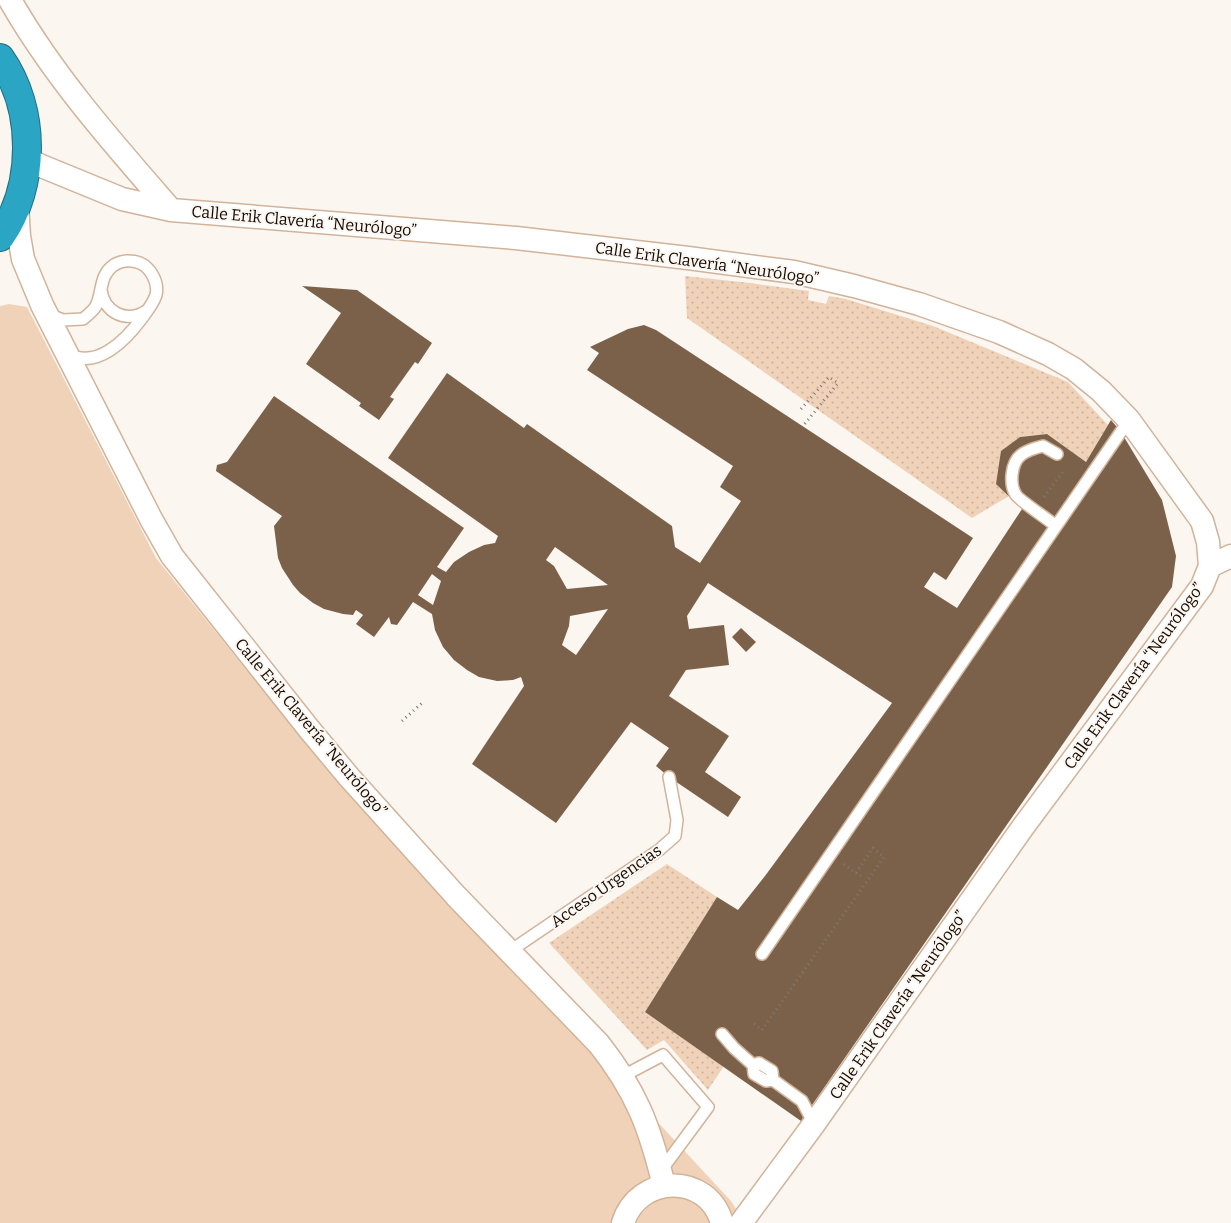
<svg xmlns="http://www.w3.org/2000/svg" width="1231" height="1223" font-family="Bitter,serif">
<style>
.grass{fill:#f0d2b9}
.park{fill:url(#park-dots)}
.building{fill:#7c614a;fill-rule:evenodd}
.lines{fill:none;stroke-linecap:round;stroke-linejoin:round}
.lane-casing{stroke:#d1b39a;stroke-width:14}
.street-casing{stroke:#d1b39a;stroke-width:25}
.highway-casing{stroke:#226f80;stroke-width:30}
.path{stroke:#807872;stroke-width:3;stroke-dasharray:1 4;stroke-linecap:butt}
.lane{stroke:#fff;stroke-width:11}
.street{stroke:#fff;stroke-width:22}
.highway{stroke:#2aa6c4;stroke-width:28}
.labels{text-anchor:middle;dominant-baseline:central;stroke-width:4;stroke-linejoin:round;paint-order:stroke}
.street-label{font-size:16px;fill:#130903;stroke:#fcf6f0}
</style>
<defs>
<pattern id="park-dots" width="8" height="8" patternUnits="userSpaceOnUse" patternTransform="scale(1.25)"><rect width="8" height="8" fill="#f0d2b9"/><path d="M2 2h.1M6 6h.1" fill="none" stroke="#cdb39d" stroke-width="1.8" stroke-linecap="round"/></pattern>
</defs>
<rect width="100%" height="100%" fill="#fcf6f0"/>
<path class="grass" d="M9,304L27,307L156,558L278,709L496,948L731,1201L741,1217L742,1223H0V306Z"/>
<path class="park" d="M685,276L750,283L809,291L808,300L826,304L829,296L846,299L933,326L1068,382L1108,425L1086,462L1047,434L1020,437L1001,452L1009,496L972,518L687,318Z
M667,864L717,897L645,1012L724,1066L708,1090L664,1040L647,1050L549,943Z"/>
<path class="building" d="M302,286L357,290L432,343L418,364L415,362L390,397L394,399L379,420L359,406L361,403L306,364L341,313Z
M644,325L656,330L973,538L946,580L934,572L924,587L957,608L1022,509L996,484L1001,451L1020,437L1047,434L1086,462L1111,420L1121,432L1162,500L1176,556L1172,587L801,1121L645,1012L717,897L738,910L765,876L892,703L708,583L687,616L689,629L724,625L729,665L686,670L669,696L729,736L705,772L741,797L728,817L669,777L656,766L669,748L631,722L556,823L472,764L524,686L521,677L513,680L497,681L479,677L467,670L454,660L443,647L435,630L432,614L413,602L397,625L391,624L389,617L374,637L356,624L363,615L356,610L353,615L343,614L324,609L313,603L300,593L293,585L282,568L278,558L274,526L282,516L216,471L217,465L227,462L274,396L464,528L437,567L446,572L454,562L469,552L484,545L495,543L498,536L388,458L447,373L524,428L527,424L672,526L675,547L700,563L741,501L720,487L733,466L587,370L599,353L590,347L628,329ZM555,547L608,585L567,589L554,566L546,560ZM432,574L441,581L433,605L418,595ZM608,609L576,655L562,645L569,626L570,616Z
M741,628L756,642L746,652L732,637Z"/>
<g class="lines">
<g class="lane-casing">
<path id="lane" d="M101,290C104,312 126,324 146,311
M48,314L63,320L83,319C88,315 93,311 96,306C103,292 99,275 114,265C122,260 132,260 140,263C151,268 159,283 156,295C153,304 147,311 142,318C126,340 96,371 67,353
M1056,526C1049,520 1019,500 1016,495C1009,484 1011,463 1021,455C1027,450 1035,448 1043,446L1057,454
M510,951L659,850L675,836L677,820L669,777
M762,954L1129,420
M722,1034L734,1048L753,1065L754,1074L766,1081L773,1080L802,1101L814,1124
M753,1065L759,1063L772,1071L773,1080
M623,1076L663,1055L708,1107L660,1172"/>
</g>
<g class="street-casing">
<path id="street" d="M10,0C54,77 113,143 171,210
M26,158L39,165L122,199L171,210L516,238L688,258L794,272L854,286L919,304L999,332L1048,354L1074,369L1101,391L1129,420L1202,521L1208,542L1210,566L1202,586L1023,827L814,1124L741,1223
M17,205L19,236L23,259L42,305L151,519L172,556L309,729L349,777L456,896L599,1044C636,1091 650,1127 664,1186
M1210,566L1231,556
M623,1223C638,1174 708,1172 722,1223"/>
</g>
<g class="highway-casing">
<path id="highway" d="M0,58C36,109 36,186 0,237"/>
</g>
<path class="path" d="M801,409L829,377L838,383L803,426
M1044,497L1064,470
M402,721L422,703
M856,873L861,876
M754,1024L762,1030L884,857L873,848L856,873L844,864"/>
<use href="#lane" class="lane"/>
<use href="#street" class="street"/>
<use href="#highway" class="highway"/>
</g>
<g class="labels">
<g class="street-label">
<text transform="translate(304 221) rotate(5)">Calle Erik Clavería “Neurólogo”</text>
<text transform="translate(707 263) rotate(8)">Calle Erik Clavería “Neurólogo”</text>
<text transform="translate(1134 676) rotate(-54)">Calle Erik Clavería “Neurólogo”</text>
<text transform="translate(311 727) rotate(50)">Calle Erik Clavería “Neurólogo”</text>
<text transform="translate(606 886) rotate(-35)">Acceso Urgencias</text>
<text transform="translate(898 1005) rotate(-55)">Calle Erik Clavería “Neurólogo”</text>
</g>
</g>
</svg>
